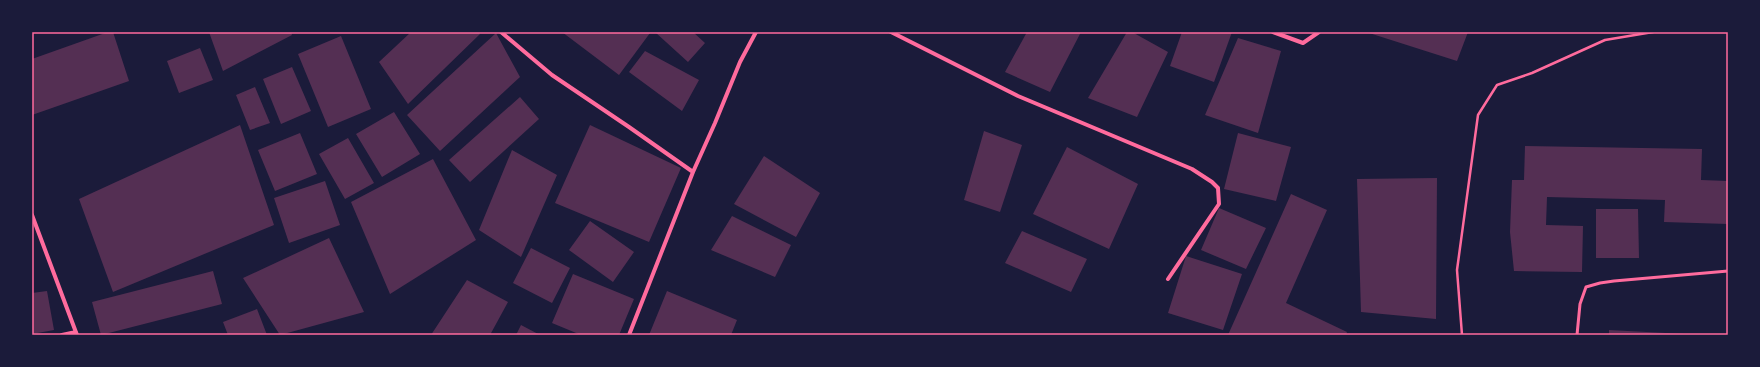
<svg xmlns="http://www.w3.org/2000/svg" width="1760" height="367" font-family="Signika,sans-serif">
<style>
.building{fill:#542f53}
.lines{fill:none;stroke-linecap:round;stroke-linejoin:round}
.path{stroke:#ff6b9d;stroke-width:2.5}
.service{stroke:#ff6b9d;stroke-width:3}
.minor{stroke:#ff6b9d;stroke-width:4}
.neatline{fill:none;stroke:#ff6b9d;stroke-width:1.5}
</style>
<rect width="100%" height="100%" fill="#1b1b3a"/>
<path class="building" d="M108,32H113L129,81L32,115V59Z
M209,32H291L292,35L223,71Z
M411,32H478L480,34L408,104L379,62Z
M562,32H650V33L619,75Z
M655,32H693L705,43L688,62Z
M1027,32H1081L1050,92L1005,72Z
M1127,32H1132L1168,52L1137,117L1088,98Z
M1182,32H1232L1214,82L1170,66Z
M1366,32H1468L1457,61Z
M496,33L520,77L440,151L407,115Z
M341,36L371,109L328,127L298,54Z
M1238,38L1281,51L1258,133L1205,115Z
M200,48L213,80L179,93L167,61Z
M645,51L699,80L682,111L629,72Z
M292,67L311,111L281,124L263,79Z
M255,87L270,123L250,130L236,95Z
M520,97L539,119L470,182L449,160Z
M394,112L420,154L382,177L356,134Z
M240,125L274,225L113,292L79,199Z
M590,125L681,168L649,242L555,203Z
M984,131L1022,145L1000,212L964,200Z
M300,133L317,174L275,191L258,150Z
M1238,133L1291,147L1276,201L1224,189Z
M348,138L374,183L345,199L319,154Z
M1525,146L1702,149L1701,180L1728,181V224L1664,222L1665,200L1547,197L1546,225L1583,226L1582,272L1514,271L1510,232L1512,180H1524Z
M1067,147L1138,184L1109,249L1033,214Z
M512,150L557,175L521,257L479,230Z
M764,156L820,193L796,237L734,204Z
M433,159L476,240L390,294L351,202Z
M1437,178L1436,319L1361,312L1357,179Z
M325,181L340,225L289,243L274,198Z
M1291,194L1327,210L1286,303L1347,332L1346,335H1228Z
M1219,208L1266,228L1246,269L1201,250Z
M1596,209H1638L1639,258H1596Z
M732,216L791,245L775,277L711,250Z
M590,221L634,252L613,282L569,250Z
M1022,231L1087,259L1071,292L1005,263Z
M329,238L364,312L280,335L243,278Z
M531,248L570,268L552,303L513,283Z
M1186,256L1242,274L1223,330L1168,313Z
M213,271L222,304L101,335L92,302Z
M573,274L634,299L619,335H581L552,323Z
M467,280L508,302L490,335H431Z
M47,291L54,330L32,334V293Z
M667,291L737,320L731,335H649Z
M257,309L267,335H228L223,322Z
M521,325L540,335H516Z
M1609,330L1685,334V335H1609Z"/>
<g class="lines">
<path class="path" d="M1462,335L1457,270L1478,115L1497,85L1532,73L1605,40L1653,32"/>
<path class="service" d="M1577,335L1580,304L1586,287L1600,283L1614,281L1728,271"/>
<path class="minor" d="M501,32L552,75L629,127L693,172
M891,32L1018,96L1192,169L1212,182L1218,188L1219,204L1168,279
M1273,32L1303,43L1319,32
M32,215L77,335
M62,335L76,332
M629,335L693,172L715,123L740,62L756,32"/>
</g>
<rect width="1760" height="367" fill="none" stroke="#1b1b3a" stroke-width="66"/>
<rect x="33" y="33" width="1694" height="301" class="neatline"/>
</svg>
